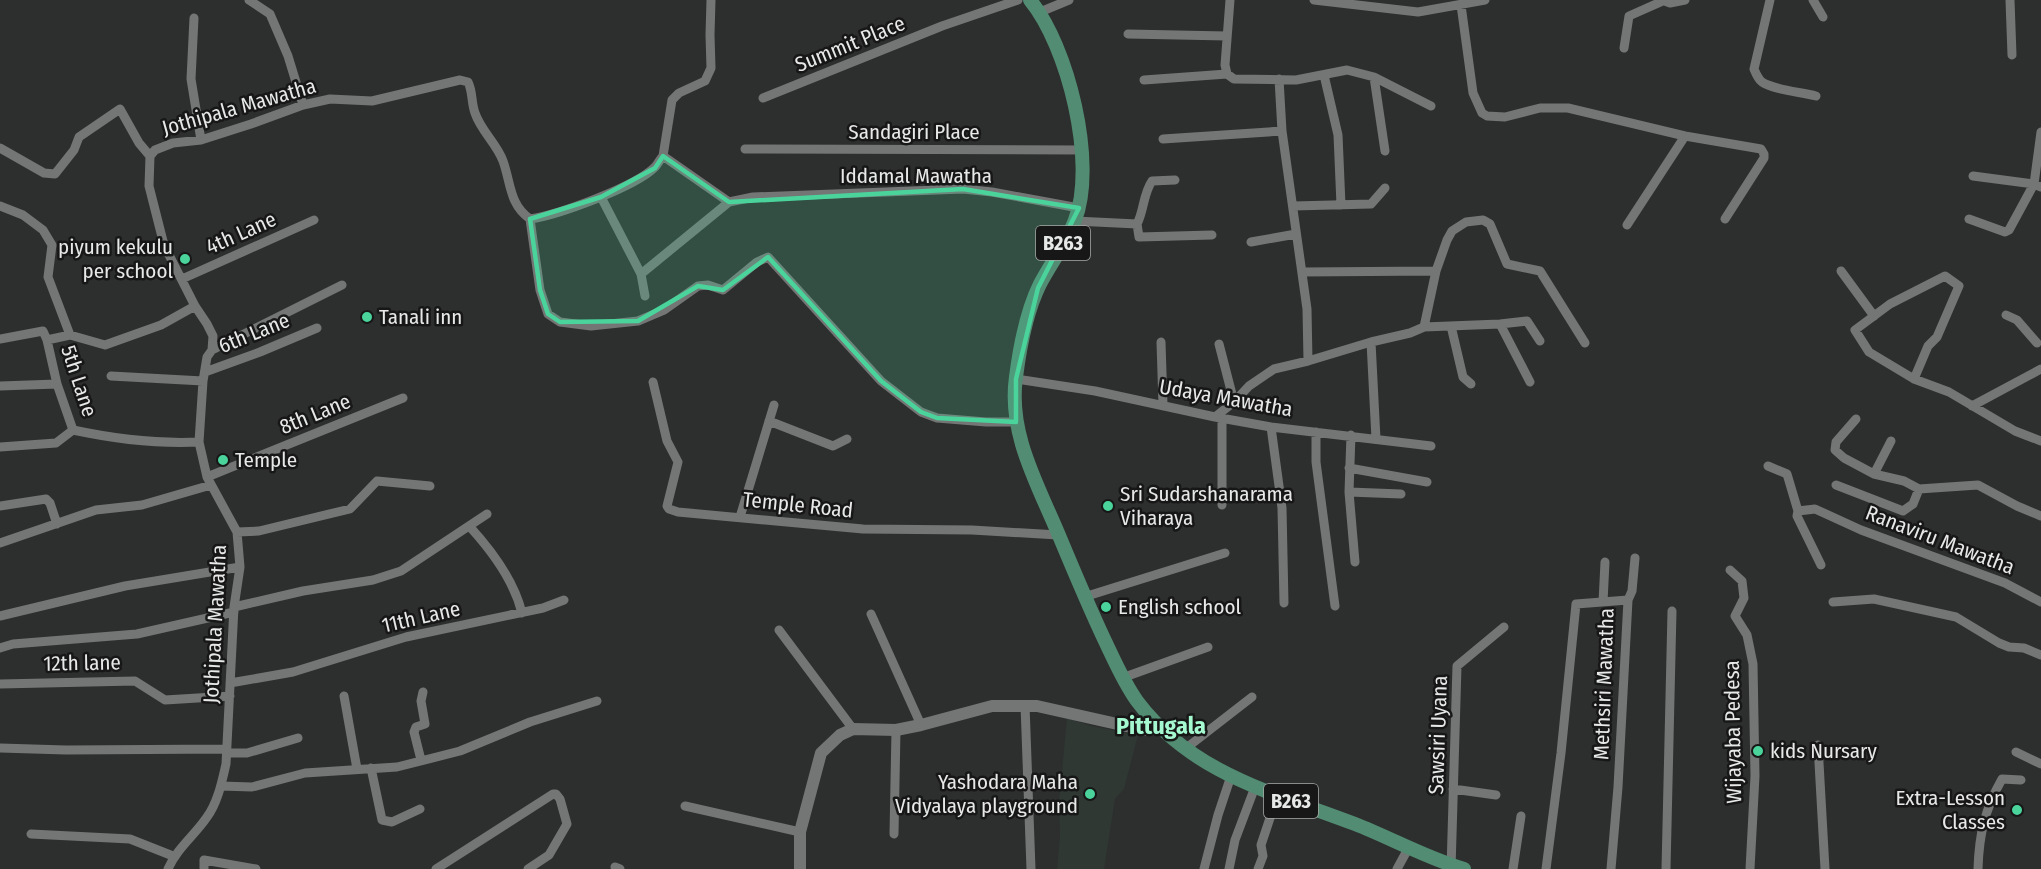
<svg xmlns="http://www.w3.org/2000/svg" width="2041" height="869" font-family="'Fira Sans Condensed',sans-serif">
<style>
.built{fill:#2f3833}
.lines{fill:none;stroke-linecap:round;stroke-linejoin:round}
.street{stroke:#737675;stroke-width:9}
.secondary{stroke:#737675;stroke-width:12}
.primary{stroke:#518c73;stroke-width:14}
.marked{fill:#4ad49c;fill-opacity:0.2;stroke:#4ad49c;stroke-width:4.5;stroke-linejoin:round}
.poi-dot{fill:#4ad49c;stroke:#161716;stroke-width:2}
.labels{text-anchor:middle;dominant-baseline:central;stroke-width:5;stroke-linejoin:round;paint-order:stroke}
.shield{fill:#161716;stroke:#a8aaa9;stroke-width:1.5}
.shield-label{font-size:20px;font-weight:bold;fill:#e7e9e8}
.street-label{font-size:21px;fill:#e7e9e8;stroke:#161716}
.poi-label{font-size:21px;fill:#e7e9e8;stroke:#161716;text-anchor:start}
.quarter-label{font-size:24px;font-weight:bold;fill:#a5f9d0;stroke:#161716}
</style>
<rect width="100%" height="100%" fill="#2d2f2e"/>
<path class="built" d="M1067,718L1091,726L1138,735L1124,789L1115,799L1104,869H1057L1060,836L1059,802Z"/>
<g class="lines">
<path class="street" d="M249,0L270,14L288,56L303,105
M1314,0L1418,12L1485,0
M1662,0L1670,3L1685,0
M1770,0L1754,69C1756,74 1758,79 1762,82C1774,90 1801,92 1816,96
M1813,0L1823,17
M2010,0L2012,55
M1461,5L1473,93L1482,113L1487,116L1505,117L1540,108H1568L1685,136L1761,149L1764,154V158L1725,219
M1040,12L1069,0
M194,18L191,79L201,140
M1128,34L1227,36
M1624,48L1629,16L1663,1
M1227,74L1225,65L1230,0
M1324,75L1338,135L1341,205
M1374,77L1385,151
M1279,79L1282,131L1307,309L1308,361
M1144,80L1227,74L1234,79L1296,80L1347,70L1374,77L1431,106
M763,98L942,26L1018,0
M1163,139L1282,131
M0,148L44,173L55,174L74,150L79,137L120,109L139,143L150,156
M745,149L1082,150
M663,156L672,100L679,93L705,81L711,68L710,35L711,0
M1973,176L2034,184L2041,132
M601,197L641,274L645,296
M0,206L23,215L43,230L52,245L48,277L70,335
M1293,206L1371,204L1385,188
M530,219L540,290L548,314L560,322L591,326L638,321L664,310L698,286L708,285L723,290L757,262L768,257L881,381L921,412L937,418L986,422H1016
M1969,219L2005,232L2009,230L2034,184L2041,187
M1075,221L1137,224L1139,237L1212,235
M1137,224C1144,211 1143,194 1152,181L1175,180
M1627,225L1685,136
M1251,242L1296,234
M1841,271L1874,316
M1302,272L1436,271
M641,274L729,202
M182,279L314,220
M195,306L161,325L105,345L70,335L47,340L57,384L73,430C115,439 156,444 199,442
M2006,315L2017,320L2037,343
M1500,324L1530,382
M1451,326L1463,377L1471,384
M1424,327L1436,271L1447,240L1452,231L1466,222L1483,220L1490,224L1507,264L1540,271L1585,343
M0,339L43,331L47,340
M1161,342L1163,405
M1371,342L1376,439
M1219,344L1234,402
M212,350L342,285
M205,372L260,352L317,328
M111,376L203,381
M1016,379L1095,391L1215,417L1271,427L1431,446
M1914,379L1928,346L1937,337L1959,286L1945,276L1890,304L1855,330L1869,352L1914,379L1949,392L2015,431L2041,441
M653,382L667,441L678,462L667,506L669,509L678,512L863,529L972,530L1058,535
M0,386L57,384
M1972,406L2041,369
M1215,417L1234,402L1249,386L1274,369L1308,361L1371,342L1410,333L1424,327L1500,324L1527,321L1540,341
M1856,419L1836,442L1835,450L1844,458L1874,474L1904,481L1919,489L1978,485L2017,506L2041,516
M769,421L833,446L847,439
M1271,427L1282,508L1284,603
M1316,432V462L1335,606
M1351,435L1349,492L1355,562
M0,447L56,443L73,430
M1768,466L1787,474L1798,511L1797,516L1821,565
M1349,468L1427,482
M1874,474L1891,441
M207,477L403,398
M1836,485L1903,511L1913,504L1919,489
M1349,492L1401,494
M1222,505V418
M0,506L46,499L50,503L57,524
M1798,511L1815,509L1861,530L2005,583L2041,602
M740,517L774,405
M470,527C492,551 514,581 522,613
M237,532L259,531L350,509L377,481L430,486
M0,543L96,510L142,505L211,485
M1730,570L1742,581L1744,598L1735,616L1747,635L1753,664L1755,776L1750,869
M1084,597L1225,553
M1628,600L1632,591L1635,558
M1603,602L1605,562
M1833,602L1874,599L1956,617L1999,643L2009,647L2024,648L2041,655
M234,607L303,591L373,580L401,571L487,514
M871,614L921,725
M0,616L125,586L240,567
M779,630L853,729
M0,648L13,644L137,634L234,612
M1122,678L1208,647
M230,683L293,672L406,637L543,608L564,600
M0,684L135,681L165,700L230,696
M344,696L357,769
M1025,705L1031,869
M1818,745L1825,869
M0,748L66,750L227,749
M1185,749L1252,697
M2016,752L2041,764
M227,753H247L298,738
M421,760L414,732L416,727L425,724L421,701L423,692
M371,768L382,820L392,822L420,809
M221,786L252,787L305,773L397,767L460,751L530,722L597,701
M1453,789L1496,795
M685,806L800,832
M31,834L130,839L173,856
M894,834L896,730
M615,867L620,869
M168,869C177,848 195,835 207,817C218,802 222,781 226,764L234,607L240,567L237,532L207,477L199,442L203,381L207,357L212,350L213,336L207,324L195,306L164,245L149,186L150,156L155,150L173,143L201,140L251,124L303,105L330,99L372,101L460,80L468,82C473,92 471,102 475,113C481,131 497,144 503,161C511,183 509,204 530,219C558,215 635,187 655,167C658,164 660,159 663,156L729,202L753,197L963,189L992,192L1079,208
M204,869V860L256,869
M436,869L553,794H556L560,799L567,824L549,855L528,869
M1204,869L1218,815L1231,776
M1229,869L1235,840L1255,787
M1258,869L1263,856L1261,845L1277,797
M1397,869L1409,847
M1451,869L1457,666L1504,627
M1513,869L1521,816
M1546,869L1561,753L1576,604L1628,600L1618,787L1611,869
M1666,869L1672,611
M1978,869C1979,834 1985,809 2002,779L2021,780"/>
<path class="secondary" d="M800,869V832L821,753L840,735L853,729L896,730L921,725L992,706H1037L1144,730L1160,729"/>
<path class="primary" d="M1030,0C1068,46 1097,163 1075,220C1067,242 1051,263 1040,284C1026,312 1020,346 1016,377C1008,433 1037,483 1058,533C1073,569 1088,605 1105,641C1115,662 1124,683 1137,701C1192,774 1274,793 1355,824C1391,838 1426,858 1464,869"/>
</g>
<path class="marked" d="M663,156L729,202L963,189L1079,208L1038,288L1016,379V422L937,418L921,412L881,381L768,257L723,290L698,286L638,321L560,322L548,314L540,290L530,219L601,197L655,168Z"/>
<g class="poi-dot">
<circle cx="185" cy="259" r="6"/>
<circle cx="367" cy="317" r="6"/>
<circle cx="223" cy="460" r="6"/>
<circle cx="1108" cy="506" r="6"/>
<circle cx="1106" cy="607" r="6"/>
<circle cx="1758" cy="751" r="6"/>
<circle cx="1090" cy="794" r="6"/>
<circle cx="2017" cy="810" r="6"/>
</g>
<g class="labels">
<g class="shield">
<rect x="1036" y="226" width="54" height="34" rx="4.5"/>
<rect x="1264" y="784" width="54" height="34" rx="4.5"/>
</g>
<g class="shield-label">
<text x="1063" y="243">B263</text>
<text x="1291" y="801">B263</text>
</g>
<g class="street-label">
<text transform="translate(850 44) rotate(-22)">Summit Place</text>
<text transform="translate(239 107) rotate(-16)">Jothipala Mawatha</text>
<text x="914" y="132">Sandagiri Place</text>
<text x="916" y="176">Iddamal Mawatha</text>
<text transform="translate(241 233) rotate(-24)">4th Lane</text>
<text transform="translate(254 333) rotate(-22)">6th Lane</text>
<text transform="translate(79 381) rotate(72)">5th Lane</text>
<text transform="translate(1226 398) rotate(10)">Udaya Mawatha</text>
<text transform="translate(315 414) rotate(-22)">8th Lane</text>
<text transform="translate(798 505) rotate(6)">Temple Road</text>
<text transform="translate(1940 540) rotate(21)">Ranaviru Mawatha</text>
<text transform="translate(421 617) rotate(-13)">11th Lane</text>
<text transform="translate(215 624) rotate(-87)">Jothipala Mawatha</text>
<text transform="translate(82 663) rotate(-1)">12th lane</text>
<text transform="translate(1604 684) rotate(-88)">Methsiri Mawatha</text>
<text transform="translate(1733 732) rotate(-91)">Wijayaba Pedesa</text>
<text transform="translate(1438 735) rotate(-88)">Sawsiri Uyana</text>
</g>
<g class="poi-label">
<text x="173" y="247" text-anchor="end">piyum kekulu<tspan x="173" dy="24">per school</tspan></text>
<text x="379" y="317">Tanali inn</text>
<text x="235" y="460">Temple</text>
<text x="1120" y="494">Sri Sudarshanarama<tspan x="1120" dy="24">Viharaya</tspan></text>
<text x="1118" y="607">English school</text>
<text x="1770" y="751">kids Nursary</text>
<text x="1078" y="782" text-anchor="end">Yashodara Maha<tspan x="1078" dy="24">Vidyalaya playground</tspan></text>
<text x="2005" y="798" text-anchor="end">Extra-Lesson<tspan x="2005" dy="24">Classes</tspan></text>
</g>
<g class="quarter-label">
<text x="1161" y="726">Pittugala</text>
</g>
</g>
</svg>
